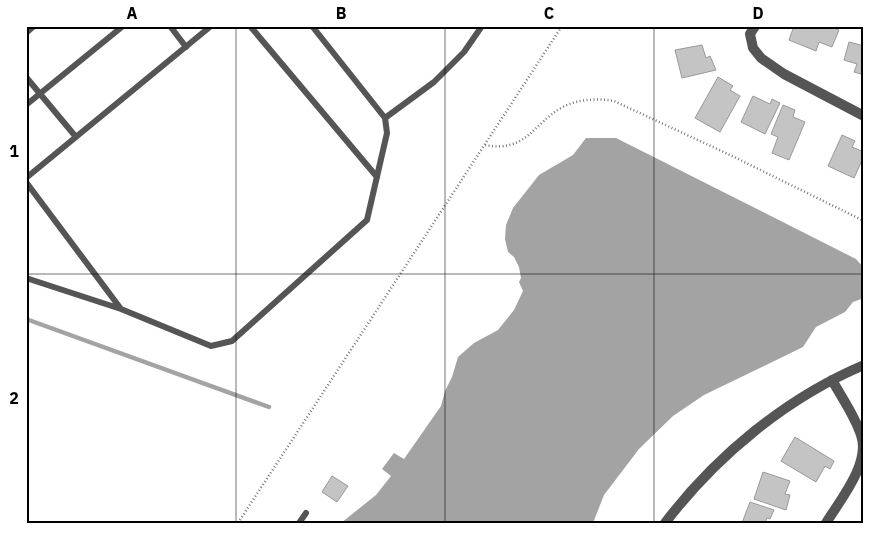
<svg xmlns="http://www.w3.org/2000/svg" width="890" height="549" font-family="'IBM Plex Sans',sans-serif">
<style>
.water{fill:#a3a3a3}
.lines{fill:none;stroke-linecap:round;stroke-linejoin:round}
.stream{stroke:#a3a3a3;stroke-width:4.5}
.building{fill:#c4c4c4;stroke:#999}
.path{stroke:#777;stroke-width:2.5;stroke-dasharray:1 2.5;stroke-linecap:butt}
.service{stroke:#555;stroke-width:6}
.minor{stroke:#555;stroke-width:10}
.tertiary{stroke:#555;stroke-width:10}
.grid{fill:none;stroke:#000;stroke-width:1;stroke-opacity:0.55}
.neatline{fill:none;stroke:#000;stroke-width:2}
.grid-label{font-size:16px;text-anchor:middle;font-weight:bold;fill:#000}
</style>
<rect width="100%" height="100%" fill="#fff"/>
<path class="water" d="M586,138H616L856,259L864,268V298L853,302L845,312L816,327L803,347L704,395L673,416L639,449L604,495L593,523H341L376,495L391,476L382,469L394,453L404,459L441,406L445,391L452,377L458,357L474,343L498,330L514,310L523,291L519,282L521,278L519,267L514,257L508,252L505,239L506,225L513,208L539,175L573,155Z"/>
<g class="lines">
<path class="stream" d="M26,319L269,407"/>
</g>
<path class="building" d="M794,26H829L839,30L832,47L819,42L816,51L789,40Z
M849,42L864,46V75L854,72L857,64L844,60Z
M702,45L706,58L710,56L716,70L682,78L675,50Z
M718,77L733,86L730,90L740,96L720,132L695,118Z
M753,96L770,104L772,99L780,103L765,134L741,122Z
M783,105L795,110L793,117L805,122L789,160L772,153L778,137L771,134Z
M842,135L855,141L852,147L864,152V156L854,178L828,166Z
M795,437L834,461L830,469L825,466L816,482L781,461Z
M763,472L790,481L785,494L790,495L786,510L754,499Z
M332,476L348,486L337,502L322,492Z
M750,502L774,510L770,519L767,518L765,523H742Z"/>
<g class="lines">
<path class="path" d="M485,145C526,153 533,124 561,108C577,99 596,98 614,101L730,155L864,221
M238,523L562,26"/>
<path class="service" d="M170,26L186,47
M250,26L377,177
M26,33L34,26
M26,77L76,137
M26,105L123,26
M385,118L434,82L464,52L482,26
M26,178L211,26
M26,182L121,309
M26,278L121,309L211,346L232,341L367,220L387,133L385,118L312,26
M299,523L306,513"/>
<path class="minor" d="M755,26L750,34L753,48L761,58L784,74L864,116
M826,523C840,500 871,463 861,435C855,416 842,398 832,380"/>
<path class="tertiary" d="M665,523C716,456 786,398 864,365"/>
</g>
<path class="grid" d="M236,26V523M445,26V523M654,26V523M26,274H864"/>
<rect width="890" height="549" fill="none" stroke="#ffffff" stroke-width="55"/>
<rect x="28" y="28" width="834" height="494" class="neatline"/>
<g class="grid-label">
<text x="132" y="19">A</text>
<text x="341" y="19">B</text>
<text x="549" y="19">C</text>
<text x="758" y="19">D</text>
<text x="14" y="157">1</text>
<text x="14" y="404">2</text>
</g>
</svg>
